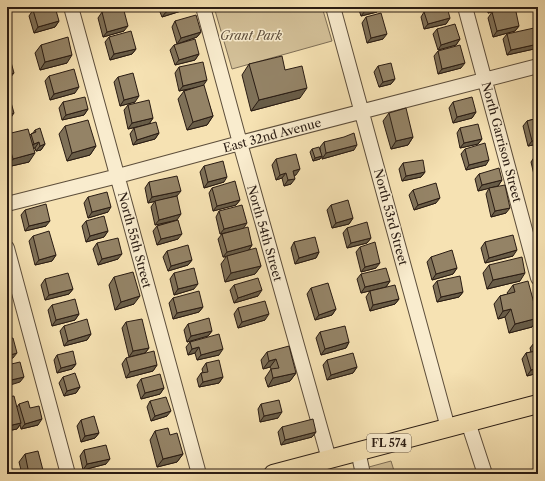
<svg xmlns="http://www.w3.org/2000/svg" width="545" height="481" font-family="'Libre Caslon Text',serif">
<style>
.green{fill:#d3c098;stroke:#7e6e56}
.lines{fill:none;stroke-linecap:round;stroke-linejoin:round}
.minor-casing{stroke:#5d4e3b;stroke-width:16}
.major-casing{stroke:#2a1c13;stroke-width:20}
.minor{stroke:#f9ecce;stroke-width:14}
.major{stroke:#f6e2b3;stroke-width:18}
.wall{fill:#7f7158;stroke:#2a1c13}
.shaded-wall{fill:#685c47;stroke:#2a1c13}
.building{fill:#948366;stroke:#2a1c13}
.labels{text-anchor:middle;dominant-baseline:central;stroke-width:3;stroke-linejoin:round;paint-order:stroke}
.shield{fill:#f9ecce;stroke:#685a4b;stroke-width:1}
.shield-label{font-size:11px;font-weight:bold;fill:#2a1c13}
.park-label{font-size:12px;font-style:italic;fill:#5d4d3b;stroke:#f9ecce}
.street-label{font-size:12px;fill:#2a1c13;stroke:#f9ecce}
</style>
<rect width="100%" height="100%" fill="#f6e2b3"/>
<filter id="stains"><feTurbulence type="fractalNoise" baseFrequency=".005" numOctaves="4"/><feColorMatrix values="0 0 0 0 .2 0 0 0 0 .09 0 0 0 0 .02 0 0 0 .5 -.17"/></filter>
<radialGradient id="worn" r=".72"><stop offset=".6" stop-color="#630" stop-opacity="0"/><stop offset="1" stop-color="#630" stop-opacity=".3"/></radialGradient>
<path class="green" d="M214,7H322L332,41L232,69Z
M391,461L395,474H343Z"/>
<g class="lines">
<g class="minor-casing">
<path id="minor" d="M71,7L199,474
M203,7L240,143L329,459
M333,7L448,428
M465,7L538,278
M7,204L118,176L240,143L538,66
M7,248L68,474
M468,422L485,474
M358,451L363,474"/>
</g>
<g class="major-casing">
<path id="major" d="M273,474L538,404"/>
</g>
<use href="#minor" class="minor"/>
<use href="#major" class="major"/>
</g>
<path class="wall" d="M93,7H111L94,11Z
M158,7H184L181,11L162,17Z
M358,7H380L377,12L361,16Z
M487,7H510L488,13Z
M33,10L59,21L55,27L34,33L29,16Z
M102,12L124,31L103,37L98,18Z
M424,12L450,18L446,24L424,29L421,17Z
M492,12L519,26L515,31L493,37L488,18Z
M366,17L383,39L367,43L362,23Z
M175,21L201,32L197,37L177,44L172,27Z
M437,29L460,39L456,45L438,50L433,34Z
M507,34L538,44L534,49L507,55L503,39Z
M109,37L136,49L132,54L110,60L105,42Z
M41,45L67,63L40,70L35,53Z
M174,45L199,54L195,60L175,65L170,50Z
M438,51L461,68L438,74L434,56Z
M249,64L285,70L300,98L251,111L242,75Z
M378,66L395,79L391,84L379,87L374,72Z
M179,67L203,86L213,116L207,125L187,130L178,99L184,91L200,87L179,91L175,73Z
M49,76L75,93L50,100L45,81Z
M118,77L135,102L120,106L114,82Z
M63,102L88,109L84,115L62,120L59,108Z
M453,102L476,112L472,118L453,123L449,108Z
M128,105L153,118L149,124L128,129L124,110Z
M389,113L413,137L408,145L391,149L383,121Z
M538,118V144L528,146L523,126L527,121Z
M65,126L96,146L90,155L67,161L59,134Z
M134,128L159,133L155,139L133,145L130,134Z
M460,128L482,139L478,144L460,148L457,133Z
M35,130L45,144L41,150L36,151L35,148H33L29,162L7,167V134L30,135L31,134L33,133Z
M324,142L354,150L322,159V156L320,159L313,161L310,152L312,149L321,156L320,147Z
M465,149L486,165L466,170L461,154Z
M538,155V179H535L531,162L535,156Z
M276,159L296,175H294L291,184L284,186L282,178L276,180L272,165Z
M403,163L425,172L421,177L402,181L399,169Z
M204,166L224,182L204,188L200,172Z
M479,174L502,180L498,186L478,191L475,179Z
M149,182L177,196L148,203L145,188Z
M212,188L240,200L236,205L213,211L209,193Z
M489,188L506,213L491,217L486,194Z
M413,190L436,203L414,210L409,195Z
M88,197L108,212L88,218L84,203Z
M155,201L177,220L178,239L157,245L153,231L157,226L174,221L155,225L151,207Z
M331,205L353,218L349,224L332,228L327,210Z
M25,210L46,226L25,231L21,215Z
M219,211L243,228L252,245L249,250L261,266L255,274L225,282L221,264L226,257H223L218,239L222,234H220L216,217Z
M86,221L108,231L104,237L86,242L82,226Z
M347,228L371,238L367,243L347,248L343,233Z
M33,236L56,255L52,261L35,265L29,241Z
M294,242L319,252L316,258L295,264L291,248Z
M485,242L513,256L485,263L481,248Z
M97,243L118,259L98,265L93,249Z
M360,247L376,268L361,272L356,252Z
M167,251L192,260L188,265L168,271L163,257Z
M431,257L457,268L453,274L432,280L427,262Z
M489,265L520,281L487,289L483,273Z
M174,273L194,289L174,295L170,279Z
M361,274L390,281L386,287L361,293L357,279Z
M114,277L134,304L115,310L109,285Z
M45,279L73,289L69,294L45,300L41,285Z
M437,281L463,292L459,297L437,302L433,286Z
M234,285L258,296L234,303L230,290Z
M513,285L538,318L532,327L509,333L505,317L498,319L494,304L500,296L508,294L507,293Z
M311,288L336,309L332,315L315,320L307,294Z
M370,291L399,299L395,304L370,311L366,297Z
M173,298L203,307L199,312L173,319L169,303Z
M52,305L79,314L75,320L52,326L48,310Z
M238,308L265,320L238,328L234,314Z
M126,322L149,348L145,353L129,357L122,328Z
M188,324L212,331L208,336L187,342L184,330Z
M64,326L91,334L87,340L64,346L60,331Z
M320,332L349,342L346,348L321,355L316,338Z
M190,342L219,355L197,360L195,353L188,355L186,347Z
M538,342V373L527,376L522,359L526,353L531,352L530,348L534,343Z
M267,352L296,373L290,381L268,387L265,378L271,369L270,367L263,369L261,360Z
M57,355L76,364L72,369L57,373L54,360Z
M126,358L157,365L153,371L126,378L122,364Z
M327,360L357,367L353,373L327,380L323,365Z
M206,363L223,377L219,383L199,387L197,379L201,373H203L202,369Z
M63,377L80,387L76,393L64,396L59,383Z
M141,379L164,388L160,394L141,399L137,385Z
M7,397L17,407L19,404L30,408L38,425L21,429L20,425L17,429L7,431Z
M150,401L167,416L151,421L147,407Z
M261,404L278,418L260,422L258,409Z
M81,420L99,433L95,438L81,442L77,426Z
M282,427L316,432L312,437L281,445L278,432Z
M155,431L170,435L183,454L177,462L157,467L150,440Z
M84,450L106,464L83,470L80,456Z
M25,454L44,474H22L19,462Z"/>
<path class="shaded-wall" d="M96,7H111L94,11Z
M181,7H184L181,11L162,17L166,12Z
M378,7H380L377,12L361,16L365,11Z
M494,7H510L488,13L492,8Z
M450,18L446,24L424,29L428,24Z
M59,21L55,27L34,33L38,27Z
M128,26L124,31L103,37L107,32Z
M519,26L515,31L493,37L497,31Z
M201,32L197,37L177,44L181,38Z
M387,34L383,39L367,43L371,38Z
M460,39L456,45L438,50L441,45Z
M538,44L534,49L507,55L511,50Z
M136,49L132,54L110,60L114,54Z
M199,54L195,60L175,65L179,60Z
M72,55L67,63L40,70L45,62Z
M465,63L461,68L438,74L442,69Z
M14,73L10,78L7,79V75Z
M395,79L391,84L379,87L383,82Z
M207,80L203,86L179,91L183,86Z
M79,87L75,93L50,100L54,94Z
M307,88L300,98L251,111L259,100Z
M139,96L135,102L120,106L124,100Z
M88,109L84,115L62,120L66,115Z
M476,112L472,118L453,123L457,117Z
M14,113L10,119L7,120V116Z
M213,116L207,125L187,130L193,122Z
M153,118L149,124L128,129L132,123Z
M159,133L155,139L133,145L137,140Z
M413,137L408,145L391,149L396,141Z
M482,139L478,144L460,148L464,143Z
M538,139V144L528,146L532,141Z
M39,142L35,148L30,149L34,144Z
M45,144L41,150L36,151L40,146Z
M357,145L354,150L322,159L326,153Z
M96,146L90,155L67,161L72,153Z
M35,153L29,162L7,167L13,159Z
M322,156L320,159L313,161L315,158Z
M489,160L486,165L466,170L469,165Z
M300,169L296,175L289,177L293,171Z
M425,172L421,177L402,181L406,176Z
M286,173L282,178L276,180L280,175Z
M227,177L224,182L204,188L208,182Z
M295,179L291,184L284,186L288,180Z
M502,180L498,186L478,191L482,185Z
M181,191L177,196L148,203L152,197Z
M440,198L436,203L414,210L418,205Z
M240,200L236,205L213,211L217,206Z
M111,207L108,212L88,218L92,212Z
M510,208L506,213L491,217L495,211Z
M181,214L177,220L155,225L159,220Z
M353,218L349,224L332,228L336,223Z
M50,221L46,226L25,231L29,226Z
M247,223L243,229L220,234L224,229Z
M108,231L104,237L86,242L90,236Z
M182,234L178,239L157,245L161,239Z
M371,238L367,243L347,248L351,243Z
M252,245L248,251L223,257L227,252Z
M517,250L513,256L485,263L489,258Z
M319,252L316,258L295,264L299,258Z
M122,254L118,259L98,265L102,259Z
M56,255L52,261L35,265L39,260Z
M192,260L188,265L168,271L171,266Z
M380,263L376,268L361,272L365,267Z
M261,266L255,274L225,282L231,273Z
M457,268L453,274L432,280L436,274Z
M525,273L520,281L487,289L493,280Z
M390,281L386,287L361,293L365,287Z
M198,284L194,289L174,295L178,289Z
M73,289L69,294L45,300L49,295Z
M262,290L258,296L234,303L238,298Z
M463,292L459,297L437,302L441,297Z
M140,296L134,304L115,310L121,302Z
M399,299L395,304L370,311L373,305Z
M203,307L199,312L173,319L177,313Z
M336,309L332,315L315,320L319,315Z
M511,309L505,317L498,319L503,311Z
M79,314L75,320L52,326L56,320Z
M269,314L265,320L238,328L242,322Z
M538,318L532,327L509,333L515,324Z
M212,331L208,336L187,342L191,336Z
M91,334L87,340L64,346L68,341Z
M349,342L346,348L321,355L325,349Z
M199,347L195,353L188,355L192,349Z
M149,348L145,353L129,357L133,351Z
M223,349L219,355L197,360L201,355Z
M17,353L13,358L7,360V356Z
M276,359L270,367L263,369L269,361Z
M76,364L72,369L57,373L61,368Z
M157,365L153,371L126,378L130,372Z
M357,367L353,373L327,380L331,375Z
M538,368V373L527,376L531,370Z
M296,373L290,381L268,387L273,378Z
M24,377L20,382L7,386V381Z
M223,377L219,383L199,387L203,382Z
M80,387L76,393L64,396L67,391Z
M164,388L160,394L141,399L145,393Z
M171,411L167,416L151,421L155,416Z
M282,412L278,418L260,422L264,416Z
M42,419L38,425L21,429L25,424Z
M21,423L17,429L7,431V428L8,426Z
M316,432L312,437L281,445L285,440Z
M99,433L95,438L81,442L85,436Z
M183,454L177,462L157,467L163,459Z
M110,459L106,464L83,470L87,464Z"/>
<path class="building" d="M44,7H55L59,21L38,27L33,10Z
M121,7H123L128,26L107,32L102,12Z
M164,7H181L166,12Z
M364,7H378L365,11Z
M444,7H447L450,18L428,24L424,12Z
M513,7H515L519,26L497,31L492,12Z
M381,13L387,34L371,38L366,17Z
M196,15L201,32L181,38L175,21Z
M455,24L460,39L441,45L437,29Z
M534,28L538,44L511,50L507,34Z
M131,31L136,49L114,54L109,37Z
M68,37L72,55L45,62L41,45Z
M195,39L199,54L179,60L174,45Z
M460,45L465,63L442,69L438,51Z
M9,55L14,73L7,75V56Z
M282,56L285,70L302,66L307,88L259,100L249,64Z
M203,62L207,80L183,86L179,67Z
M391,63L395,79L383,82L378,66Z
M74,69L79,87L54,94L49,76Z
M133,73L139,96L124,100L118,77Z
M204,85L213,116L193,122L184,91Z
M85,97L88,109L66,115L63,102Z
M472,97L476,112L457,117L453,102Z
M10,99L14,113L7,116V100Z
M149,100L153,118L132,123L128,105Z
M406,108L413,137L396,141L389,113Z
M538,118V139L532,141L527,121Z
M88,120L96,146L72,153L65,126Z
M156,122L159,133L137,140L134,128Z
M478,124L482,139L464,143L460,128Z
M40,128L45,144L40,146L39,142L34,144L31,134L36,132L35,130Z
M28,129L35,153L13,159L7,138V134Z
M354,133L357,145L326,153L324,142L344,137Z
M485,143L489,160L469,165L465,149Z
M319,147L322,156L315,158L312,149Z
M296,154L300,169L293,171L295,179L288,180L286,173L280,175L276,159Z
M538,155V169L535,156Z
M423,160L425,172L406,176L403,163Z
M223,161L227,177L208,182L204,166Z
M499,168L502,180L482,185L479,174Z
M177,176L181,191L152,197L149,182Z
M235,181L240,200L217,206L212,188Z
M436,183L440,198L418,205L413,190Z
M505,185L510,208L495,211L489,188Z
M107,192L111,207L92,212L88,197Z
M177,196L181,214L159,220L155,201Z
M348,200L353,218L336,223L331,205Z
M46,204L50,221L29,226L25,210Z
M242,205L247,223L224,229L219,211Z
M104,216L108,231L90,236L86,221Z
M178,220L182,234L161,239L157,226Z
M367,222L371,238L351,243L347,228Z
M248,227L252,245L227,252L222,234Z
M49,231L56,255L39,260L33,236Z
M513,235L517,250L489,258L485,242Z
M315,237L319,252L299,258L294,242Z
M118,238L122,254L102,259L97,243Z
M375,242L380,263L365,267L360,247Z
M188,245L192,260L171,266L167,251Z
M256,248L261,266L231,273L227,256Z
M452,250L457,268L436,274L431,257Z
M522,257L525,273L493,280L489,265Z
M194,268L198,284L178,289L174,273Z
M386,268L390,281L365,287L361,274Z
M133,272L140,296L121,302L114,277Z
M68,273L73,289L49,295L45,279Z
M460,276L463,292L441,297L437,281Z
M258,278L262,290L238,298L234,285Z
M528,281L538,318L515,324L511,309L503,311L500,296L515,292L513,285Z
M328,283L336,309L319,315L311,288Z
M395,285L399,299L373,305L370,291Z
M199,291L203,307L177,313L173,298Z
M75,299L79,314L56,320L52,305Z
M265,301L269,314L242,322L238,308Z
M7,316L10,326L7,327Z
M209,318L212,331L191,336L188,324Z
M87,319L91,334L68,341L64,326Z
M142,319L149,348L133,351L126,322Z
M345,326L349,342L325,349L320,332Z
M219,334L223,349L201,355L199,347L192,349L190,342Z
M13,338L17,353L7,356V339Z
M538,342V368L531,370L526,353L536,351L534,343Z
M289,346L296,373L273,378L271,369L279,368L276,359L269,361L267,352Z
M73,351L76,364L61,368L57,355Z
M154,351L157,365L130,372L126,358Z
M353,353L357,367L331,375L327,360Z
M219,360L223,377L203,382L201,373L208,372L206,363Z
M20,362L24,377L7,381V365Z
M75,373L80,387L67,391L63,377Z
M160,374L164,388L145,393L141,379Z
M14,396L21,423L8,426L7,421V397Z
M166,397L171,411L155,416L150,401Z
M279,400L282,412L264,416L261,404Z
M28,401L30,408L39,406L42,419L25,424L19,404Z
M94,416L99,433L85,436L81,420Z
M313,419L316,432L285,440L282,427Z
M168,428L170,435L177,433L183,454L163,459L155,431Z
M106,445L110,459L87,464L84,450Z
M38,451L44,474H29L25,454Z"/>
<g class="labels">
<rect class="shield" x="367" y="434" width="44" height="18" rx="3"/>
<g class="shield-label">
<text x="389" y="443">FL 574</text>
</g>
<g class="park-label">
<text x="251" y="35">Grant Park</text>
</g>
<g class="street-label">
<text transform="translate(272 135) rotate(-15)">East 32nd Avenue</text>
<text transform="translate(502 142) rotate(75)">North Garrison Street</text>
<text transform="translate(391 217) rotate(75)">North 53rd Street</text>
<text transform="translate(265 233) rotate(74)">North 54th Street</text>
<text transform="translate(135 240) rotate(75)">North 55th Street</text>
</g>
</g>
<rect width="545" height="481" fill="none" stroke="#f6e2b3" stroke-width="24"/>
<rect x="8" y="8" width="529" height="465" fill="none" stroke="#2a1c13" stroke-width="2"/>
<rect x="12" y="12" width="521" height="457" fill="none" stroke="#2a1c13"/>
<rect width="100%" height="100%" filter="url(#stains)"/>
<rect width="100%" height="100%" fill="url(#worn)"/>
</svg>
